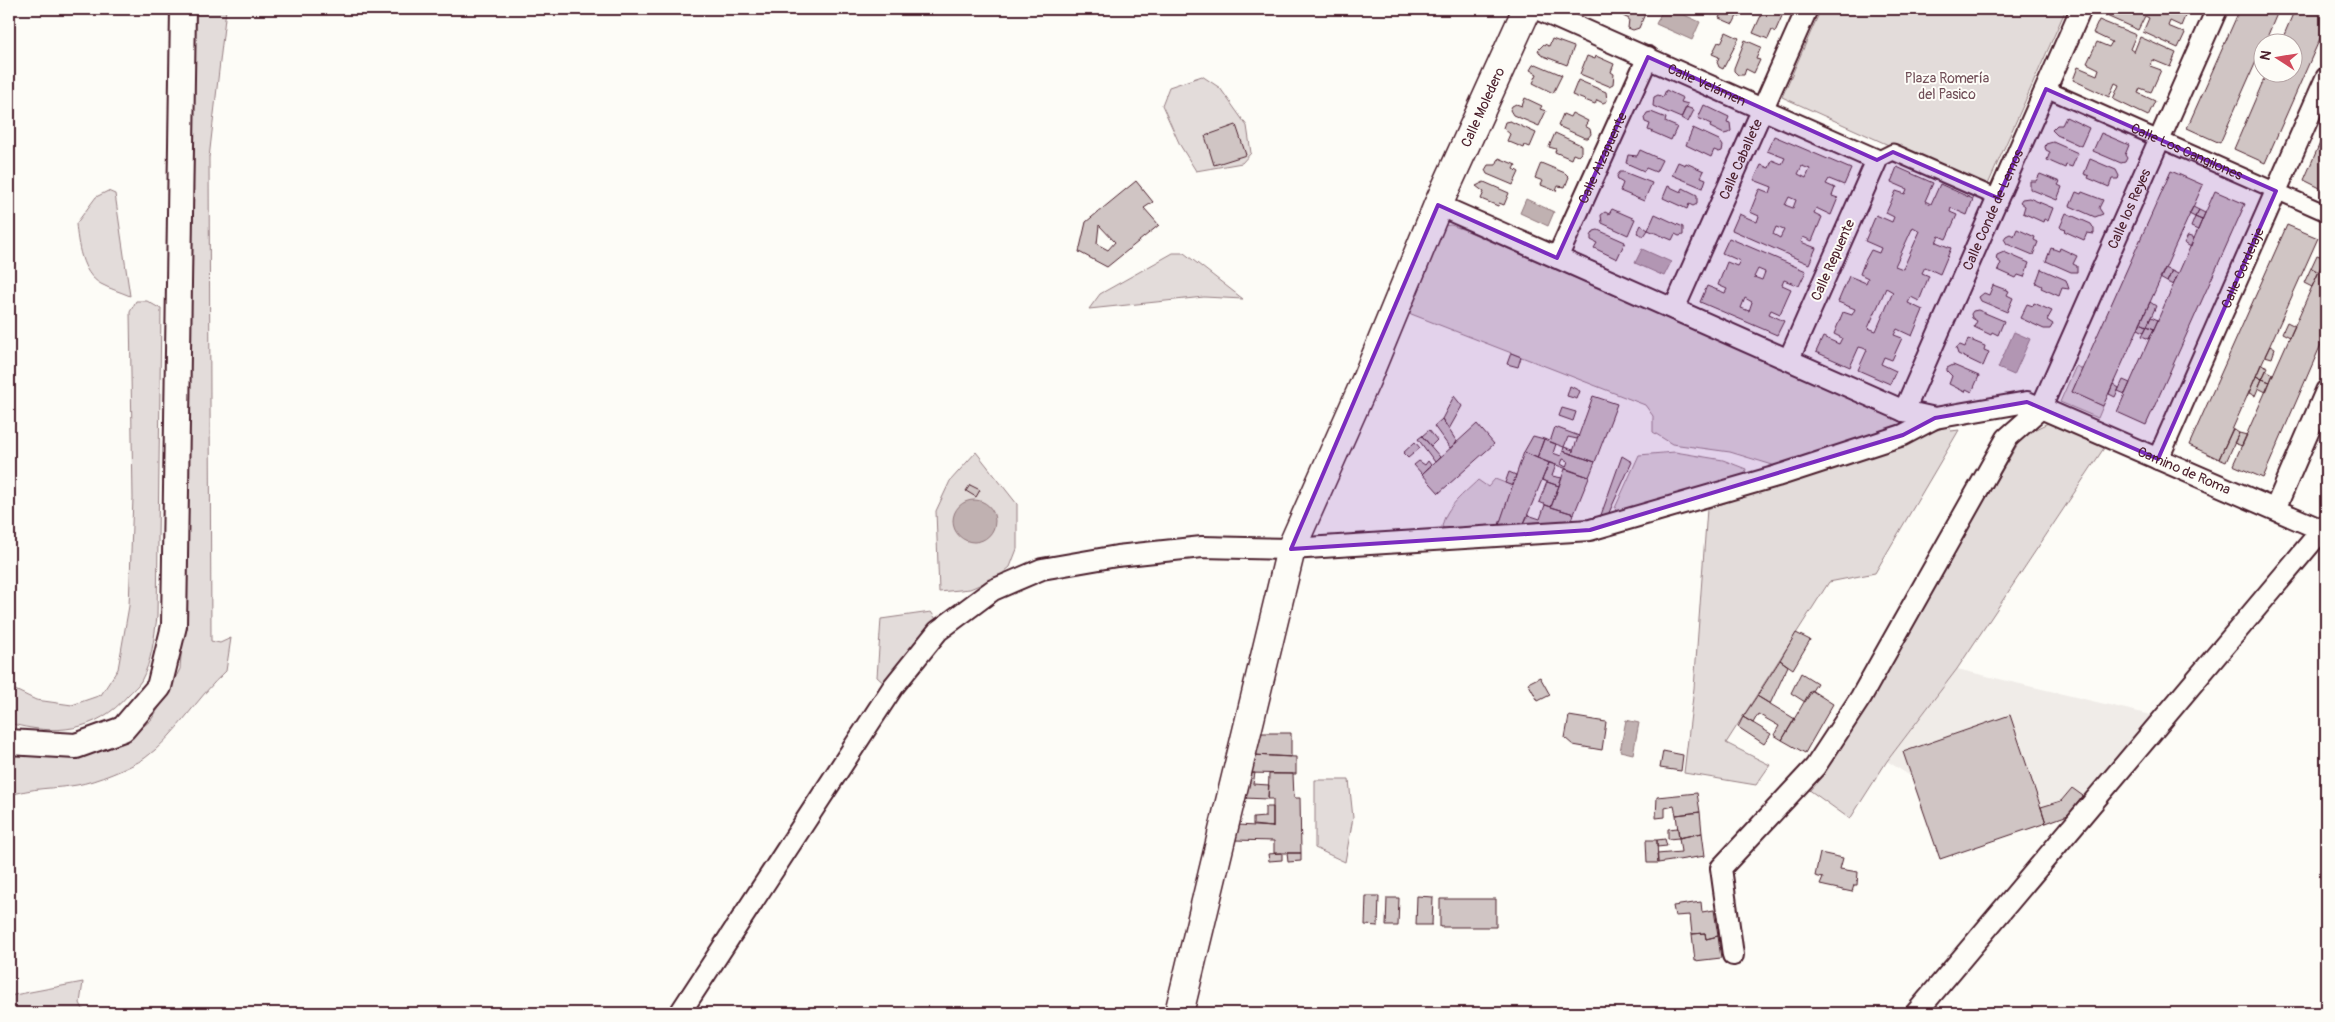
<svg xmlns="http://www.w3.org/2000/svg" width="2335" height="1022" font-family="Pangolin,sans-serif">
<style>
.built{fill:#f0ece8}
.green{fill:#e3dcda;stroke:#967e82}
.water{fill:#c0b1b1;stroke:#91777b}
.building{fill:#d0c5c4;stroke:#4a1f2b;fill-rule:evenodd}
.lines{fill:none;stroke-linecap:round;stroke-linejoin:round}
.pedestrian-casing{stroke:#4a1f2b;stroke-width:19}
.minor-casing{stroke:#4a1f2b;stroke-width:24}
.tertiary-casing{stroke:#4a1f2b;stroke-width:28}
.secondary-casing{stroke:#4a1f2b;stroke-width:31}
.pedestrian{stroke:#fdfcf7;stroke-width:15}
.minor{stroke:#fdfcf7;stroke-width:20}
.tertiary{stroke:#fdfcf7;stroke-width:24}
.secondary{stroke:#fdfcf7;stroke-width:28}
.marked{fill:#7b2cbf;fill-opacity:0.2;stroke:#7b2cbf;stroke-width:4;stroke-linejoin:round}
.labels{text-anchor:middle;dominant-baseline:central;stroke-width:4;stroke-linejoin:round;paint-order:stroke}
.park-label{font-size:14px;fill:#704e57;stroke:#fdfcf7}
.street-label{font-size:14px;fill:#4a1f2b;stroke:#fdfcf7}
</style>
<rect width="100%" height="100%" fill="#fdfcf7"/>
<filter id="ink" filterUnits="userSpaceOnUse"><feTurbulence type="fractalNoise" baseFrequency=".02" numOctaves="2"/><feDisplacementMap in="SourceGraphic" scale="10" xChannelSelector="R" yChannelSelector="G"/><feConvolveMatrix kernelMatrix="1 2 1 2 8 2 1 2 1" color-interpolation-filters="sRGB"/></filter>
<g filter="url(#ink)">
<path class="built" d="M1957,669L2151,715L2068,815L1940,859L1912,777L1887,761Z"/>
<path class="green" d="M196,9H226L209,158L211,641L220,643L231,638L226,671C197,697 176,736 145,758C130,768 95,782 77,785C55,789 31,787 9,796V750L78,756L108,749L133,735L151,720L164,700L180,669L183,630Z
M1821,9H2066L1986,189L1782,97Z
M1202,76L1220,88L1247,126L1251,153L1242,163L1196,171L1180,145L1162,105L1169,87Z
M108,191L115,194L130,296C121,292 110,289 101,284C81,273 78,243 76,224L96,197Z
M1451,225L1465,230L1902,420L1898,429L1776,466L1730,452L1672,444L1653,432V416L1645,405L1406,312L1438,226Z
M1173,253H1184L1243,299L1204,297L1089,309L1100,294Z
M136,301H147L161,309L157,617C154,638 152,661 141,681C138,686 132,691 128,695C97,732 54,736 9,723V683L13,689L36,700L72,705L101,695L118,669L129,606L133,498L130,312Z
M2076,366L2082,369L2072,392L2103,406L2098,418L2060,402Z
M2050,422L2104,448L1957,669L1887,761L1850,819L1808,789L1864,706L2023,435Z
M1949,426L1951,431L1959,430L1875,573L1829,582L1726,743L1770,765L1756,785L1684,773L1694,688L1707,509Z
M976,452L1017,504V549L1010,567L998,577L970,589L939,592L936,511L950,481Z
M1675,452L1723,460L1746,469L1744,479L1617,515L1615,508L1639,455Z
M1495,479L1513,486L1498,528L1448,530L1442,527C1445,507 1465,493 1478,480L1488,487Z
M931,612L936,619L886,685L877,677L881,619Z
M1315,780H1349L1353,818L1345,862L1315,848Z
M83,982L80,1003L85,1013H9V996Z"/>
<path class="water" d="M1663,9H1671L1700,22L1692,40L1656,24Z
M1526,199L1554,212L1548,226L1520,213Z
M1642,249L1671,262L1664,276L1635,263Z
M2014,332L2030,339L2014,375L1998,368Z
M953 521a21 21 0 1 1 42 0a21 21 0 1 1-42 0Z
M1626,720L1639,723L1633,754L1620,751Z"/>
<path class="building" d="M1626,9H1647L1639,28L1633,30L1628,28L1629,19L1623,16Z
M1699,9H1714L1712,15Z
M1723,9H1744L1740,17L1737,16L1733,24L1719,18Z
M1764,9H1774L1773,11L1782,16L1775,32L1772,30L1768,39L1753,33Z
M2104,9H2188L2181,26L2170,21L2168,26L2185,33L2178,48L2143,32L2149,18L2145,16L2138,30L2102,14Z
M2240,9H2279L2265,42H2262V48L2220,143L2187,128Z
M2295,9H2326V25L2265,163L2234,149L2267,72H2292V42H2281Z
M2099,20L2136,35L2130,49L2134,52L2140,37L2176,53L2170,67L2153,60L2150,66L2161,70L2152,90L2151,92L2140,88L2138,93L2155,101L2148,116L2113,99L2119,85L2115,83L2109,97L2073,80L2078,67L2097,75L2099,69L2087,63L2097,42L2109,47L2112,42L2093,33Z
M1726,32L1739,38L1723,69L1719,67L1717,62L1719,57L1712,54L1718,42L1721,43Z
M1552,39L1574,47L1567,65L1541,55L1538,50L1544,44L1549,46Z
M1745,40L1761,47L1756,59L1760,60L1754,73L1746,69L1744,75H1738L1734,71V68Z
M1587,56L1595,59L1596,56L1614,64L1611,72L1614,74L1613,84L1609,86L1580,74Z
M1536,64L1562,75L1553,93L1533,83L1537,74L1530,70L1533,65Z
M1578,80L1606,92L1607,101L1603,103L1597,100L1595,104L1572,95Z
M1666,90L1683,98L1681,102L1688,104L1681,118L1653,106L1654,97L1658,95L1663,97Z
M1525,98L1542,106L1540,109L1546,111L1539,126L1513,115L1510,110L1512,106L1516,104L1522,106Z
M1704,105L1729,117L1727,122L1730,123L1731,131L1728,133L1724,134L1710,127L1711,124L1698,118Z
M1686,107L1694,110L1688,122L1681,118Z
M1651,112L1666,118L1665,122L1677,127L1671,140L1648,130L1650,124L1645,122L1644,118L1647,113Z
M1572,113L1588,121L1585,126L1590,129L1591,134L1588,138H1585L1558,126L1563,114L1570,117Z
M2066,117L2089,128L2081,146L2057,135L2052,130L2057,125H2062Z
M1510,121L1536,133L1530,147L1525,145L1524,148L1507,141L1510,134L1503,128L1505,122Z
M1236,125L1246,155L1214,165L1205,136Z
M1693,128L1719,140L1723,146L1722,151L1719,152L1714,150L1711,157L1686,145Z
M2326,129V191L2304,180Z
M1555,133L1581,145V153L1578,156L1573,154L1571,159L1555,152L1556,149L1549,147Z
M2101,133L2129,145L2125,155L2127,158L2125,162L2121,163L2093,151Z
M1774,136L1851,169L1844,185L1829,179L1826,184L1835,188L1832,196L1838,198L1831,215L1816,208L1814,213L1822,217L1812,241L1803,237L1801,242L1816,248L1809,264L1732,230L1739,214L1757,222L1759,216L1750,212L1758,192L1760,189L1770,193L1772,187L1754,180L1761,165L1769,168L1772,160L1782,164L1785,158L1767,151ZM1802,166L1810,169L1806,178L1798,174ZM1789,197L1796,200L1793,208L1785,205ZM1776,227L1784,230L1780,238L1773,234Z
M2053,142L2078,153L2072,167L2066,165L2065,168L2047,160L2050,152L2046,150L2045,147L2046,144Z
M1640,150L1662,160L1656,172L1646,168L1644,171L1626,163L1628,155L1637,156Z
M1499,158L1516,165L1514,169L1519,172L1513,185L1487,174L1485,170L1488,165H1496Z
M2090,159L2116,170L2119,176L2118,179H2112L2109,187L2088,178L2089,176L2084,174Z
M1678,162L1685,165L1686,163L1704,171L1701,177L1706,179L1703,188L1672,175Z
M1541,163L1565,173L1569,177L1565,187L1558,186L1556,191L1541,185L1543,181L1535,178Z
M1897,167L1933,183L1925,201L1931,204L1940,184L1973,199L1967,215L1951,208L1950,212L1957,215L1946,239L1939,236L1936,242L1951,248L1940,274L1925,267L1922,273L1929,276L1919,301L1911,297L1908,303L1923,310L1912,336L1897,329L1894,335L1902,338L1892,360L1884,357L1881,364L1896,371L1890,384L1858,370L1867,350L1863,348L1859,347L1850,367L1816,352L1823,337L1839,344L1842,338L1834,334L1843,312L1852,315L1855,309L1838,302L1849,276L1866,283L1868,278L1860,274L1865,261L1871,250L1879,253L1881,248L1865,241L1876,215L1892,222L1894,217L1886,213L1896,191L1905,194L1907,189L1891,182ZM1913,227L1920,231L1903,269L1895,266ZM1886,288L1893,292L1876,331L1868,328Z
M2171,171L2203,185L2103,406L2072,392Z
M1620,172H1624L1652,183L1644,201L1620,191L1623,183L1618,180L1617,176Z
M2040,174L2060,182L2058,185L2062,187L2057,200L2030,189V181H2036Z
M1136,181L1153,202L1144,208L1159,225L1107,267L1079,252L1086,222ZM1099,225L1115,242L1108,250L1097,244Z
M1484,182L1509,193L1504,205L1499,203L1498,206L1481,199L1484,192L1476,186Z
M1668,186L1681,192L1683,188L1697,195V204L1693,206L1689,204L1687,209L1663,198Z
M2215,191L2245,204L2146,425L2117,412Z
M2076,192L2081,194L2082,192L2103,200L2099,208L2103,214L2095,217L2070,206Z
M2029,198L2053,208L2048,221L2044,219L2043,222L2023,213L2025,206L2020,202L2022,199Z
M2193,207L2199,210L2195,217L2189,214Z
M1612,209L1635,219L1628,235L1602,223L1601,215L1605,212L1609,214Z
M2199,210L2205,213L2202,220L2195,217Z
M2066,213L2091,224L2094,229V234L2087,233L2084,240L2064,231L2066,229L2060,227Z
M1655,214L1683,227V235L1679,236L1675,234L1672,240L1648,230Z
M2195,217L2202,220L2198,230L2191,227Z
M1641,225L1648,230L1644,236L1637,233Z
M2287,225L2318,238L2219,459L2189,445Z
M2017,229L2035,237L2034,240L2038,242L2033,255L2007,244L2004,239L2006,236L2010,234L2014,236Z
M1598,230L1625,242L1617,259L1594,248L1597,243L1591,240V236L1594,231Z
M2188,236L2194,238L2191,247L2184,243Z
M1729,238L1806,271L1799,286L1784,280L1782,285L1791,289L1786,300L1780,314L1771,310L1769,314L1784,321L1777,335L1700,302L1707,286L1725,293L1727,289L1718,285L1727,262L1737,266L1740,261L1722,253ZM1758,269L1765,272L1762,280L1754,277ZM1745,298L1752,302L1749,311L1741,308Z
M2051,248L2059,251L2060,248L2077,256L2073,264L2077,266V272H2071L2046,261Z
M2004,252L2029,263L2024,277L2018,275L2016,278L1998,270L2001,263L1996,259L1997,255Z
M2317,255L2325,258L2319,272L2311,268Z
M2326,255V333L2263,478L2233,465Z
M2165,268L2172,271L2167,282L2160,278Z
M2311,268L2319,272L2312,287L2304,283Z
M2041,269L2066,280L2069,289L2062,288L2059,296L2041,288L2042,286L2036,283Z
M2172,271L2178,274L2173,285L2167,282Z
M1993,285L2009,291L2007,295L2013,298L2007,312L1981,301L1979,297L1984,293L1989,295Z
M2150,302L2156,306L2147,326L2140,323Z
M2034,303L2052,311L2047,320L2053,324L2050,329H2044L2020,318L2027,304L2033,306Z
M1978,310L2004,321L1998,335L1992,332L1991,335L1974,327L1977,321L1972,318L1971,314L1973,311Z
M2151,317L2158,320L2154,329L2147,326Z
M2287,322L2295,326L2290,337L2282,333Z
M2140,323L2147,326L2144,332L2138,329Z
M2147,326L2154,329L2149,339L2142,336Z
M1968,339L1985,346L1984,350L1989,352L1983,366L1958,354L1956,348L1960,345L1965,347Z
M2270,346L2275,349L2272,358L2265,356Z
M1511,353L1521,357L1518,367L1507,364Z
M2261,364L2268,367L2262,379L2256,376Z
M1953,365L1979,376L1972,392L1966,389L1965,392L1949,384L1952,376L1947,371V368Z
M2266,370L2273,374L2270,382L2262,379Z
M2256,376L2262,379L2255,396L2249,393Z
M2262,379L2270,382L2266,392L2258,388Z
M2123,380L2130,383L2125,394L2118,391Z
M2113,384L2119,388L2115,397L2109,394Z
M1570,386L1580,391L1577,399L1567,396Z
M1454,396L1462,406L1449,429L1442,419Z
M1593,396L1617,404L1595,462L1572,454Z
M1562,408L1576,412L1573,421L1559,416Z
M1442,419L1457,442L1450,448L1434,426Z
M1477,424L1494,444L1439,493L1422,474Z
M1555,427L1579,436L1577,439L1568,437L1564,447L1550,442Z
M2233,429L2239,433L2226,462L2219,459Z
M1429,430L1437,440L1431,446L1422,436Z
M2239,433L2247,435L2242,446L2234,443Z
M1422,436L1440,457L1435,462L1418,439Z
M1533,436L1544,439L1537,458L1524,452Z
M1544,439L1556,444L1553,453L1561,456L1563,451L1595,462L1589,477L1537,458ZM1563,459L1568,461L1566,467L1561,464Z
M1415,442L1420,448L1408,458L1403,453Z
M1564,447L1573,450L1572,454L1563,451Z
M1524,452L1549,463L1522,528H1498Z
M1622,456L1632,462L1607,517L1601,515Z
M1419,461L1425,465L1428,461L1431,465L1422,474L1414,465Z
M1549,463L1556,465L1552,476L1562,478L1559,486L1542,480Z
M1565,469L1589,477L1574,514L1551,507Z
M1509,472L1516,475L1513,486L1505,483Z
M1547,482L1559,486L1551,507L1539,502Z
M970,485L980,490L976,497L966,491Z
M1545,505L1574,514L1571,524L1522,528L1528,515L1540,519Z
M1796,633L1810,640L1793,669L1780,660Z
M1780,660L1788,666L1770,704L1757,696Z
M1801,673L1817,683L1805,702L1791,693Z
M1540,677L1550,695L1538,701L1528,683Z
M1811,690L1833,704L1805,753L1782,740Z
M1757,696L1795,719L1782,740L1774,735L1779,726L1758,714L1753,723L1743,717Z
M2010,715L2046,823L1940,859L1903,752Z
M1569,716L1606,722L1602,750L1573,745L1565,738Z
M1743,717L1771,734L1764,744L1738,727Z
M1258,733H1291V757L1253,755Z
M1663,751L1683,755L1681,771L1660,768Z
M1253,755L1296,757V774L1249,773Z
M1249,773H1255L1253,784L1269,785L1268,799L1244,798Z
M1269,774H1293L1294,798H1300L1301,853H1274V841L1234,840L1238,825L1273,827V799H1268Z
M2072,788L2083,796L2068,815L2046,823L2041,807L2061,801Z
M1697,793L1700,812L1676,815L1674,806L1665,808V817L1656,818L1657,797Z
M1265,807H1273V827L1253,825V818L1265,817Z
M1700,812L1702,833L1679,838L1676,815Z
M1678,828L1679,838L1668,839V829Z
M1702,833L1705,856L1658,863L1657,854L1681,852L1679,838Z
M1665,839L1667,846L1657,847V840Z
M1646,840H1657L1658,863H1647Z
M1282,853V860L1269,861L1268,854Z
M1287,853H1301V861L1288,862Z
M1820,853L1843,858L1840,869L1858,872L1857,885H1854L1852,892L1820,885L1823,878L1815,876Z
M1366,896H1379L1378,926L1365,925Z
M1417,896L1433,897L1432,925H1416Z
M1387,898H1399L1398,926H1386Z
M1440,899H1496V927H1440Z
M1701,902L1702,912L1714,910L1718,936L1706,939L1705,933L1692,934L1690,915L1675,916L1673,906Z
M1705,933L1706,939L1718,936L1721,958L1695,961L1692,934Z"/>
<g class="lines">
<g class="pedestrian-casing">
<g id="pedestrian">
<path id="s1" d="M2046,89L2326,213"/>
<path d="M1877,160L1893,152L1998,198"/>
</g>
</g>
<g class="minor-casing">
<g id="minor">
<path id="s2" d="M1537,9L1877,160L1789,359"/>
<path id="s3" d="M1438,205L1904,411L1935,418L2027,402L2322,530"/>
<path id="s4" d="M1557,258L1648,57"/>
<path id="s5" d="M1674,309L1807,9"/>
<path id="s6" d="M1904,411L2081,9"/>
<path id="s7" d="M2158,459L2326,78"/>
<path d="M2275,509L2326,391"/>
<path id="s8" d="M1733,955L1721,868L1815,767L1861,697L2007,438L2041,408L2217,9"/>
<path d="M680,1013L893,687L938,631L993,590L1042,569L1117,556L1202,547L1291,549L1590,530L1777,476L1903,435L1935,418"/>
<path d="M1916,1013L2326,525"/>
</g>
</g>
<g class="tertiary-casing">
<path id="tertiary" d="M9,742L76,746L123,729L159,687L174,626L183,9"/>
</g>
<g class="secondary-casing">
<g id="secondary">
<path id="s9" d="M1179,1013L1291,549L1366,380L1438,205L1527,9"/>
</g>
</g>
<use href="#pedestrian" class="pedestrian"/>
<use href="#minor" class="minor"/>
<use href="#tertiary" class="tertiary"/>
<use href="#secondary" class="secondary"/>
</g>
</g>
<path class="marked" d="M1648,57L1877,160L1893,152L1998,198L2046,89L2276,191L2158,459L2027,402L1935,418L1903,435L1590,530L1291,549L1438,205L1557,258Z"/>
<g class="labels">
<g class="park-label">
<text x="1947" y="78">Plaza Romería<tspan x="1947" dy="16">del Pasico</tspan></text>
</g>
<g class="street-label">
<text stroke="none"><textPath href="#s2" startOffset="186">Calle Velámen</textPath></text>
<text stroke="none"><textPath href="#s9" startOffset="959">Calle Moledero</textPath></text>
<text stroke="none"><textPath href="#s1" startOffset="154">Calle Los Cangilones</textPath></text>
<text stroke="none"><textPath href="#s4" startOffset="110">Calle Alzapuente</textPath></text>
<text stroke="none"><textPath href="#s5" startOffset="164">Calle Caballete</textPath></text>
<text stroke="none"><textPath href="#s8" startOffset="870">Calle los Reyes</textPath></text>
<text stroke="none"><textPath href="#s6" startOffset="220">Calle Conde de Lemos</textPath></text>
<text transform="translate(1833 260) rotate(-66)">Calle Repuente</text>
<text stroke="none"><textPath href="#s7" startOffset="209">Calle Cordelaje</textPath></text>
<text stroke="none"><textPath href="#s3" startOffset="806">Camino de Roma</textPath></text>
</g>
</g>
<rect width="2335" height="1022" fill="none" stroke="#fdfcf7" stroke-width="30"/>
<rect x="15" y="15" width="2305" height="992" fill="none" stroke="#4a1f2b" stroke-width="2" filter="url(#ink)"/>
<g transform="translate(2278 58) rotate(282)"><circle r="24" fill="#fdfcf7" stroke="#b5a4a5"/>
<path d="M0-4L9 19L0 12L-9 19Z" fill="#d1495b"/>
<text y="-8" font-size="14" font-weight="bold" text-anchor="middle" fill="#4a1f2b">N</text>
</g>
</svg>
